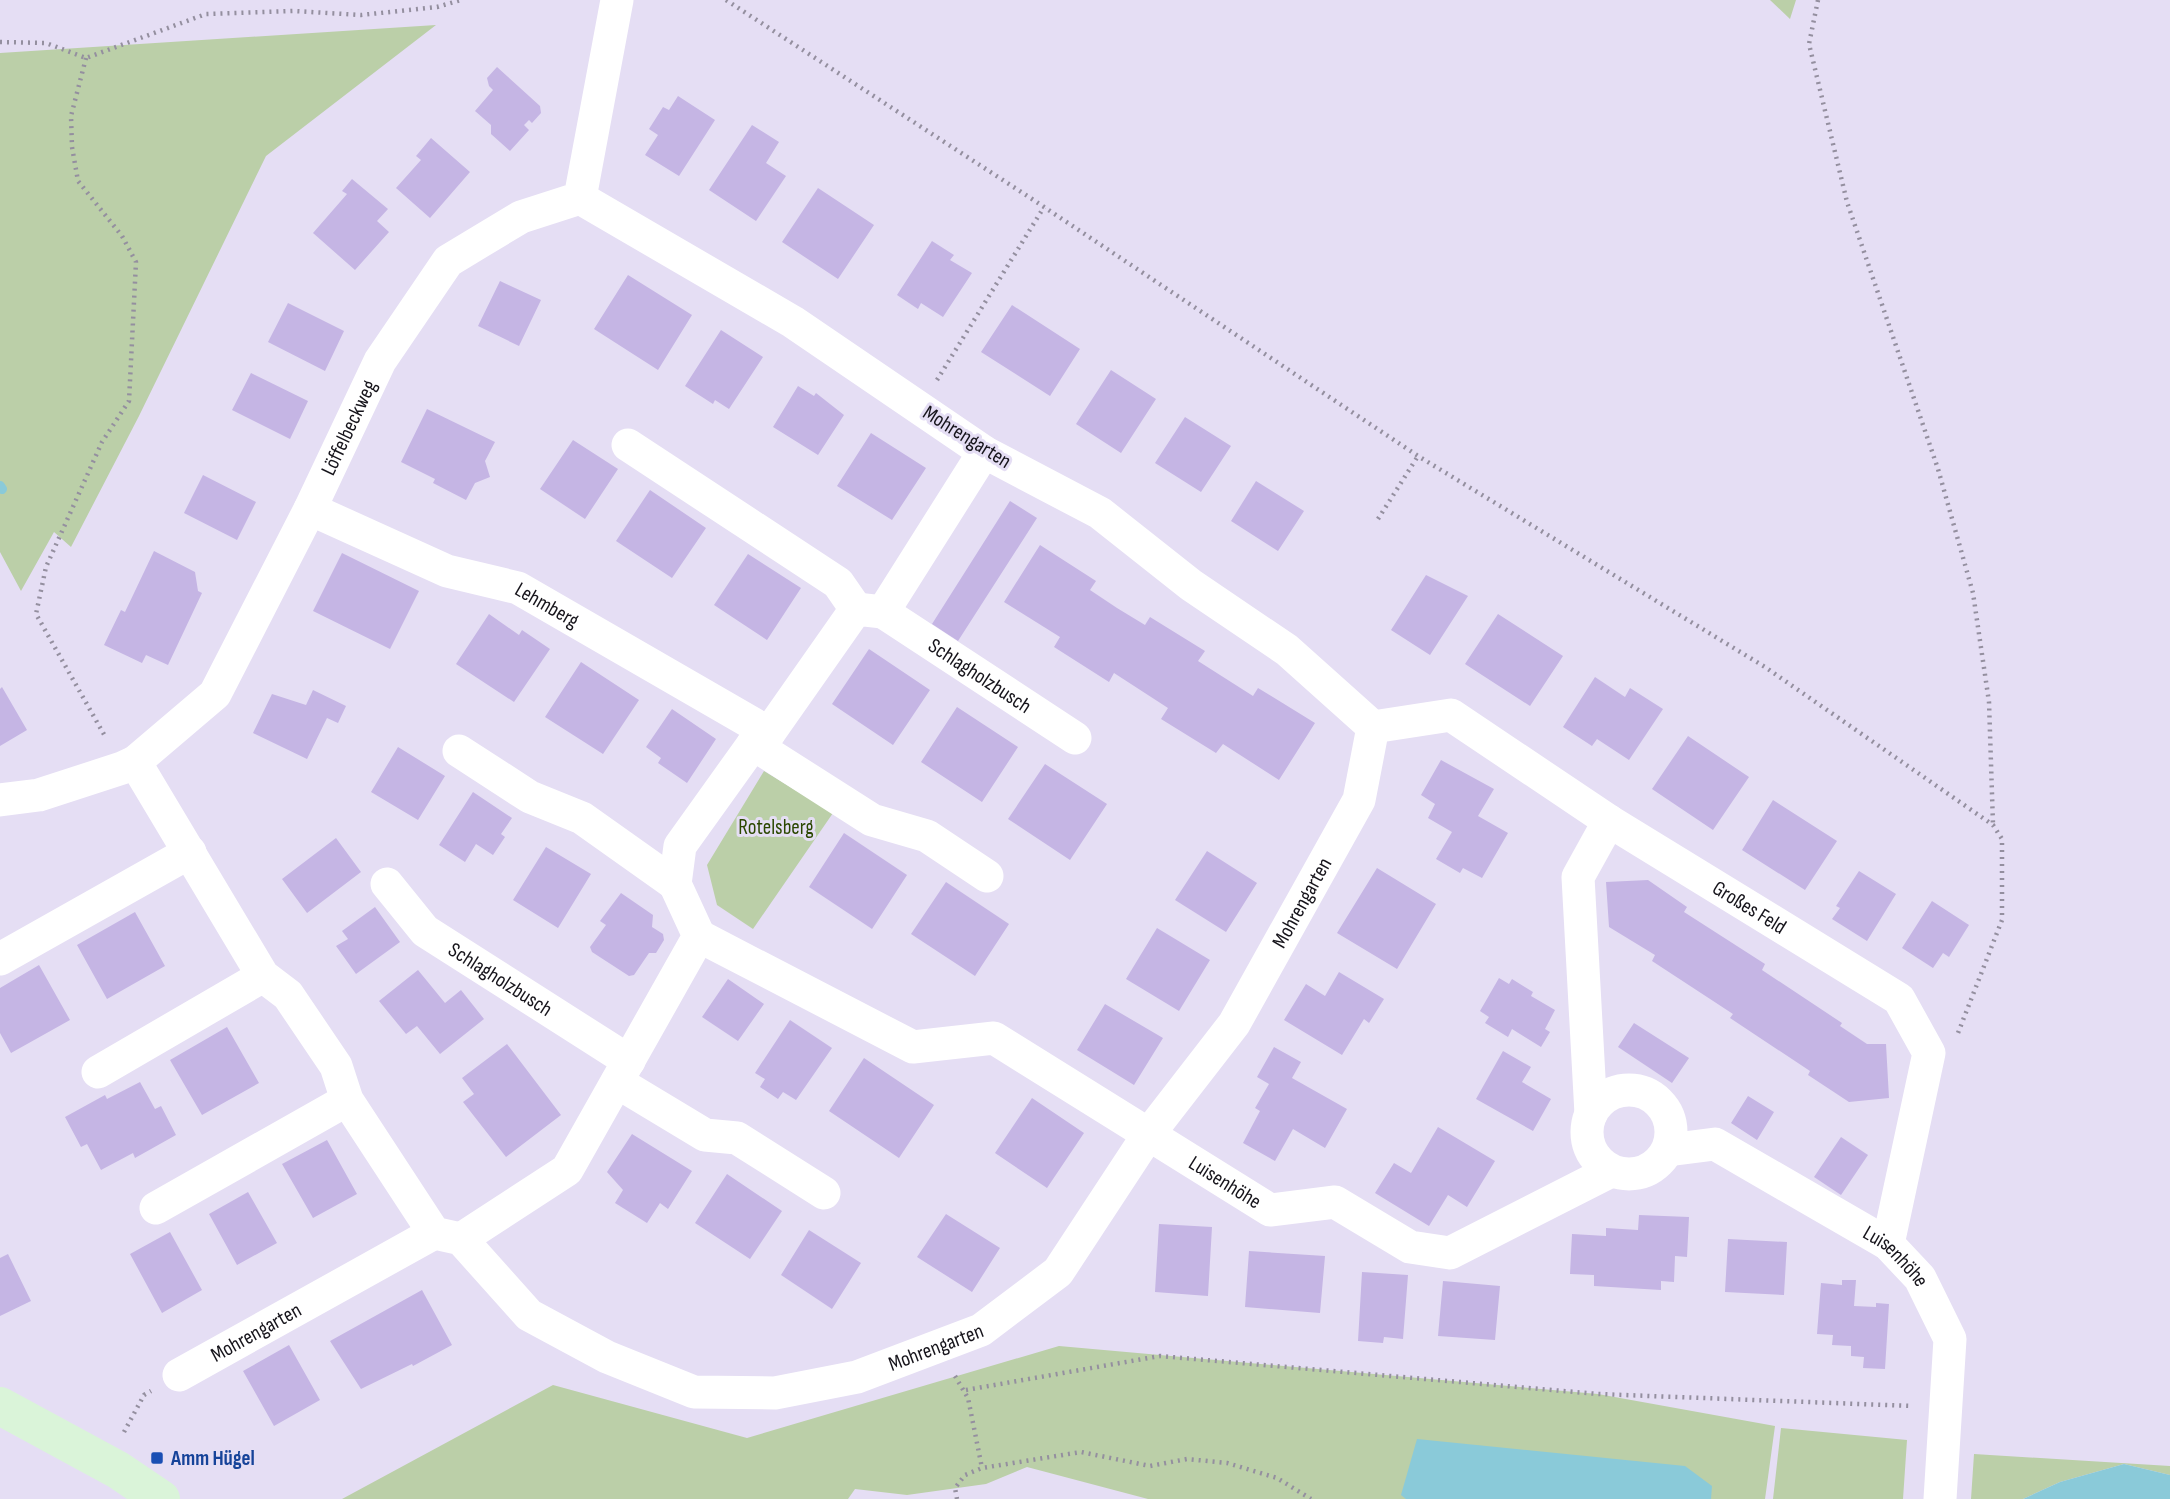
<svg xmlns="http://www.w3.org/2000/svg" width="2170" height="1499" font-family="'Sofia Sans Condensed',sans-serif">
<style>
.green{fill:#bbcfa8}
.water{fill:#8acad9}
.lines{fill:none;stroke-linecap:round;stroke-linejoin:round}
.stream{stroke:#8acad9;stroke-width:10}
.building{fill:#c5b5e4}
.path{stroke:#948f9f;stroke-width:4.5;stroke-dasharray:2 5;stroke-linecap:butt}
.minor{stroke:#fff;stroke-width:33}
.secondary{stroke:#daf4d9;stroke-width:38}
.transit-dot{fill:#1a4fb4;stroke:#e5def4;stroke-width:2.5}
.labels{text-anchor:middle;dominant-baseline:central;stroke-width:6;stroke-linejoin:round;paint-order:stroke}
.street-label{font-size:21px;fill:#16141b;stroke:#e5def4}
.park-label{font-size:21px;fill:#2b4700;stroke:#e5def4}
.transit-label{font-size:21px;font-weight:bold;fill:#164399;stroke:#e5def4;text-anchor:start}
</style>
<rect width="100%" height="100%" fill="#e5def4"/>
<path class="green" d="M1770,0H1796L1790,19Z
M436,25L266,156L139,416L71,547L54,532L21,591L0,552V53Z
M764,771L833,813L753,929L717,905L707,865Z
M1059,1346L1598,1394L1775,1426L1765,1499H1148L1027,1467L986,1484L907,1495L855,1489L848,1499H342L553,1385L747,1438Z
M1781,1428L1907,1440L1903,1499H1773Z
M1974,1454L2170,1466V1475L2124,1464L2060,1482L2023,1499H1971Z"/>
<path class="water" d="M1417,1439L1685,1466L1712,1486L1711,1499H1406L1401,1495Z
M2124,1464L2170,1475V1499H2023L2060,1482Z"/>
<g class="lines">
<path class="stream" d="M0,486L2,489"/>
</g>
<path class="building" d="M497,67L540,106L541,113L532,123L529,120L524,125L529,130L510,151L491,134V125L475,111L493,90L489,86L487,78Z
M678,96L715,120L679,176L645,155L658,135L649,129L663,107L669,110Z
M752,125L779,142L766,163L786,176L756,221L709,190Z
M431,138L470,172L430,218L396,188L421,160L416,156Z
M352,179L388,209L377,221L389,232L355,270L313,233L347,194L342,191Z
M818,188L874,225L838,279L782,242Z
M932,241L954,255L950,260L972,273L943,317L921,303L918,309L897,295Z
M628,275L692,315L658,370L594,329Z
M500,281L541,300L519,346L478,326Z
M288,303L344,331L325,371L268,342Z
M1012,305L1080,349L1050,396L981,352Z
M721,330L763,357L729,409L715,400L713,404L685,386Z
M1111,370L1156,399L1121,453L1076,424Z
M251,373L308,401L290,439L232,410Z
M798,386L814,396L816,393L844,415L818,455L773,427Z
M427,409L495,442L485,461L490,477L475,483L466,500L433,483L435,479L401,462Z
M1185,417L1231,446L1201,492L1155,463Z
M871,433L926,468L892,520L837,486Z
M573,440L618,469L585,519L540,489Z
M203,475L256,502L237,540L184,513Z
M1256,481L1304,511L1278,551L1231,521Z
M650,490L706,528L672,578L616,541Z
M1010,501L1037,518L958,641L932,624Z
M1040,545L1096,581L1090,590L1117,608L1145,625L1150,617L1205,651L1198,661L1253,696L1258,688L1315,723L1279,780L1223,744L1216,753L1161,719L1168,708L1114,673L1109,682L1054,647L1060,637L1004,602Z
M154,551L195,572L198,591L202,593L168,665L146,655L142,663L104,645L121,610L125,612Z
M342,553L419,591L390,649L313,611Z
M748,554L801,588L767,640L714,605Z
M1426,575L1468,596L1430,655L1391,630Z
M489,614L519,635L522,630L550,649L514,702L456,664Z
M1498,614L1563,656L1530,706L1465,664Z
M869,649L930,690L893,745L832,704Z
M581,662L639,700L603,754L545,717Z
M1595,677L1625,697L1630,688L1663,709L1629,760L1597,739L1592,746L1563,727Z
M2,687L27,730L0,746V689Z
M313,690L346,706L338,723L327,718L307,759L253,733L272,694L306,705Z
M957,707L1018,747L982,802L921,762Z
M672,709L716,739L687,783L658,763L661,758L646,747Z
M1688,736L1749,777L1713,830L1652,789Z
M398,747L445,776L418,820L371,792Z
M1441,760L1494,789L1478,816L1508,833L1482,878L1463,868L1460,873L1436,859L1452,832L1428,818L1435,804L1421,795Z
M1045,764L1107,804L1070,860L1008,819Z
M473,792L512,818L501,834L505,837L493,855L476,844L465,862L439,845Z
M1773,800L1837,841L1805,890L1742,850Z
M844,833L907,875L872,929L809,887Z
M336,838L361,872L307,913L282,879Z
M546,847L591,874L558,928L513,900Z
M1207,851L1257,883L1226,932L1175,900Z
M1377,868L1436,904L1397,969L1337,933Z
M1859,871L1896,894L1867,941L1832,919L1840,908L1836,906Z
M1648,880L1687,907L1684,912L1765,964L1762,970L1842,1023L1840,1026L1867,1044H1886L1889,1098L1849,1102L1808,1075L1810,1071L1730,1018L1733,1014L1652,961L1655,955L1609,927L1606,882Z
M946,882L1009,924L975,976L911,934Z
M621,893L653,915L652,927L663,934L664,940L656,953H649L634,975L629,976L592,952L590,947L606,925L600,921Z
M1932,901L1969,925L1949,957L1943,953L1933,968L1902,948Z
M375,907L400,942L356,974L336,946L348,939L342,931Z
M135,912L165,966L107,999L77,945Z
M1157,928L1210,960L1179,1011L1126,979Z
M39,965L70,1020L11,1053L0,1033V988Z
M418,970L445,1003L461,990L484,1019L440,1054L417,1026L406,1034L379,1001Z
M1339,972L1384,999L1369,1023L1364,1019L1342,1055L1284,1020L1306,984L1325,996Z
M1499,978L1509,984L1512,979L1533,992L1531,996L1555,1010L1545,1029L1550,1032L1541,1047L1512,1029L1508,1037L1485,1023L1489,1017L1480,1011Z
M728,979L764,1004L738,1041L702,1017Z
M1105,1004L1163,1038L1134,1085L1077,1050Z
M790,1020L832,1048L796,1100L783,1092L778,1099L760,1087L765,1079L755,1073Z
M1634,1023L1689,1058L1672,1083L1618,1047Z
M227,1027L259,1083L202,1115L170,1060Z
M507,1044L561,1115L506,1157L463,1102L474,1094L462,1078Z
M1274,1047L1301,1062L1292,1078L1347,1109L1325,1148L1293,1129L1275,1161L1243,1143L1260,1111L1255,1108L1269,1084L1257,1077Z
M1503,1051L1531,1067L1522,1082L1551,1099L1533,1131L1476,1099Z
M864,1058L934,1105L899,1158L829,1111Z
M140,1082L155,1109L161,1106L176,1135L135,1158L133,1153L101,1170L87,1144L81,1147L65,1117L105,1095L107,1099Z
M1748,1096L1774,1112L1757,1140L1731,1123Z
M1032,1098L1084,1133L1047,1188L995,1153Z
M1438,1127L1495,1161L1467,1207L1448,1195L1429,1226L1375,1193L1394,1163L1411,1173Z
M632,1134L692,1171L668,1209L660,1203L647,1223L615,1203L623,1190L607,1172Z
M1841,1137L1868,1155L1841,1195L1814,1177Z
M327,1140L357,1194L313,1218L282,1164Z
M727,1174L782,1211L750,1259L695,1223Z
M248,1192L277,1243L237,1265L209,1214Z
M946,1214L1000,1248L972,1292L917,1257Z
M1639,1215L1689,1217L1687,1257L1675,1256L1674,1282L1661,1281V1290L1594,1286V1275L1570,1274L1572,1234L1606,1236V1228L1638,1230Z
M1159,1224L1212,1227L1208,1296L1155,1292Z
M809,1230L861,1263L832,1309L781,1275Z
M170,1232L202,1290L162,1313L130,1254Z
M1728,1239L1787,1242L1784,1295L1725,1292Z
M1249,1251L1325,1256L1320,1313L1245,1307Z
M8,1254L31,1301L0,1316V1258Z
M1362,1272L1408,1275L1403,1339L1384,1337L1383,1343L1358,1341Z
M1842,1280H1856L1854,1306L1876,1307V1303L1889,1304L1885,1369L1863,1368L1864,1357L1851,1356V1346L1832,1345L1833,1335L1817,1334L1821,1283L1842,1285Z
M1443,1281L1500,1286L1495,1340L1438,1336Z
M422,1290L452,1345L413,1366L412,1364L361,1389L330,1341Z
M289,1345L320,1400L274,1426L243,1371Z"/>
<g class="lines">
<path class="path" d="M726,0L1032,199L1418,456L1765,667L1993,825L2002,839V920L1958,1033
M1818,0L1809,44L1847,202L1938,469L1973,593L1989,702L1993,825
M0,42L46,43L86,58L206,14L294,11L361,15L437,7L461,0
M86,58L71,116L72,147L78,181L122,236L136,262L129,401L102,442L46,567L36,614L106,738
M937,380L1044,207
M1378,519L1418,456
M955,1376L968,1398L982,1468
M966,1390L1160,1356L1598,1394L1912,1406
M124,1432L144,1395L151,1391
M957,1499L955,1488L965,1475L982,1468L1081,1452L1150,1466L1187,1459L1227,1463L1277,1478L1311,1499"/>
<g class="minor">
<path d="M628,445L838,583L856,609"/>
<path id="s1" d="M310,509L447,571L518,588L769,733"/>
<path id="s2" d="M883,612L1075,738"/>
<path id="s3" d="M1373,727L1451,715L1609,821L1899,999L1929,1053L1888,1244"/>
<path d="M753,744L872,820L927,836L987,876"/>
<path d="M459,751L530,797L582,818L675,884"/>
<path id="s4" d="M135,762L263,976L288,995L336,1066L347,1100L434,1233L461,1239L529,1315L607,1357L694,1392L775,1393L857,1377L981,1330L1058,1272L1148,1135L1234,1024L1359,800L1373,727L1287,650L1191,585L1100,513L984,452L793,322L580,198"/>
<path id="s5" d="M0,800L39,795L122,768L135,762L215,694L310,509L380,361L448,261L521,217L580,198L617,0"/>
<path id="s6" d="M387,884L425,931L629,1061"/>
<path id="s7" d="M699,936L913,1047L994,1038L1270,1210L1335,1202L1410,1247L1450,1253L1611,1171"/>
<path d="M0,959L190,852"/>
<path d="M98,1072L263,976"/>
<path d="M617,1082L705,1135L737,1138L824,1193"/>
<circle cx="1629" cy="1132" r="42"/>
<path d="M1591,1114L1578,877L1609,821"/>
<path id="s8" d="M1668,1150L1715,1144L1888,1244L1920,1278L1950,1339L1940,1499"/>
<path d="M156,1208L347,1100"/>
<path d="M461,1239L567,1170L699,936L675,884L680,846L753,744L769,733L856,609L883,612L984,452"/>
<path id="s9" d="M179,1375L434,1233"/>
</g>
<path class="secondary" d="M0,1406L118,1470L161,1499"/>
</g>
<rect class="transit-dot" x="150" y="1451" width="14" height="14" rx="3.5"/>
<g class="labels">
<g class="street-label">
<text stroke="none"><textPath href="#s5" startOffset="544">Löffelbeckweg</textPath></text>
<text transform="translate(967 437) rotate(32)">Mohrengarten</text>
<text stroke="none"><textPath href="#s1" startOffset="257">Lehmberg</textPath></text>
<text stroke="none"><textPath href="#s2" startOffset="116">Schlagholzbusch</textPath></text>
<text stroke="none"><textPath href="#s4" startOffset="1710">Mohrengarten</textPath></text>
<text stroke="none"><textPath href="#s3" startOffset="434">Großes Feld</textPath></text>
<text stroke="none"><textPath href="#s6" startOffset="150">Schlagholzbusch</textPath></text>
<text stroke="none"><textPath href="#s7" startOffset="595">Luisenhöhe</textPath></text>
<text stroke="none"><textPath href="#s8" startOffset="261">Luisenhöhe</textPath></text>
<text stroke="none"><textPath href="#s9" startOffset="88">Mohrengarten</textPath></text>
<text stroke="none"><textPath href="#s4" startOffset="1122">Mohrengarten</textPath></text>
</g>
<g class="park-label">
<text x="776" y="827">Rotelsberg</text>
</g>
<g class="transit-label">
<text x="171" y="1458">Amm Hügel</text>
</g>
</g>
</svg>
